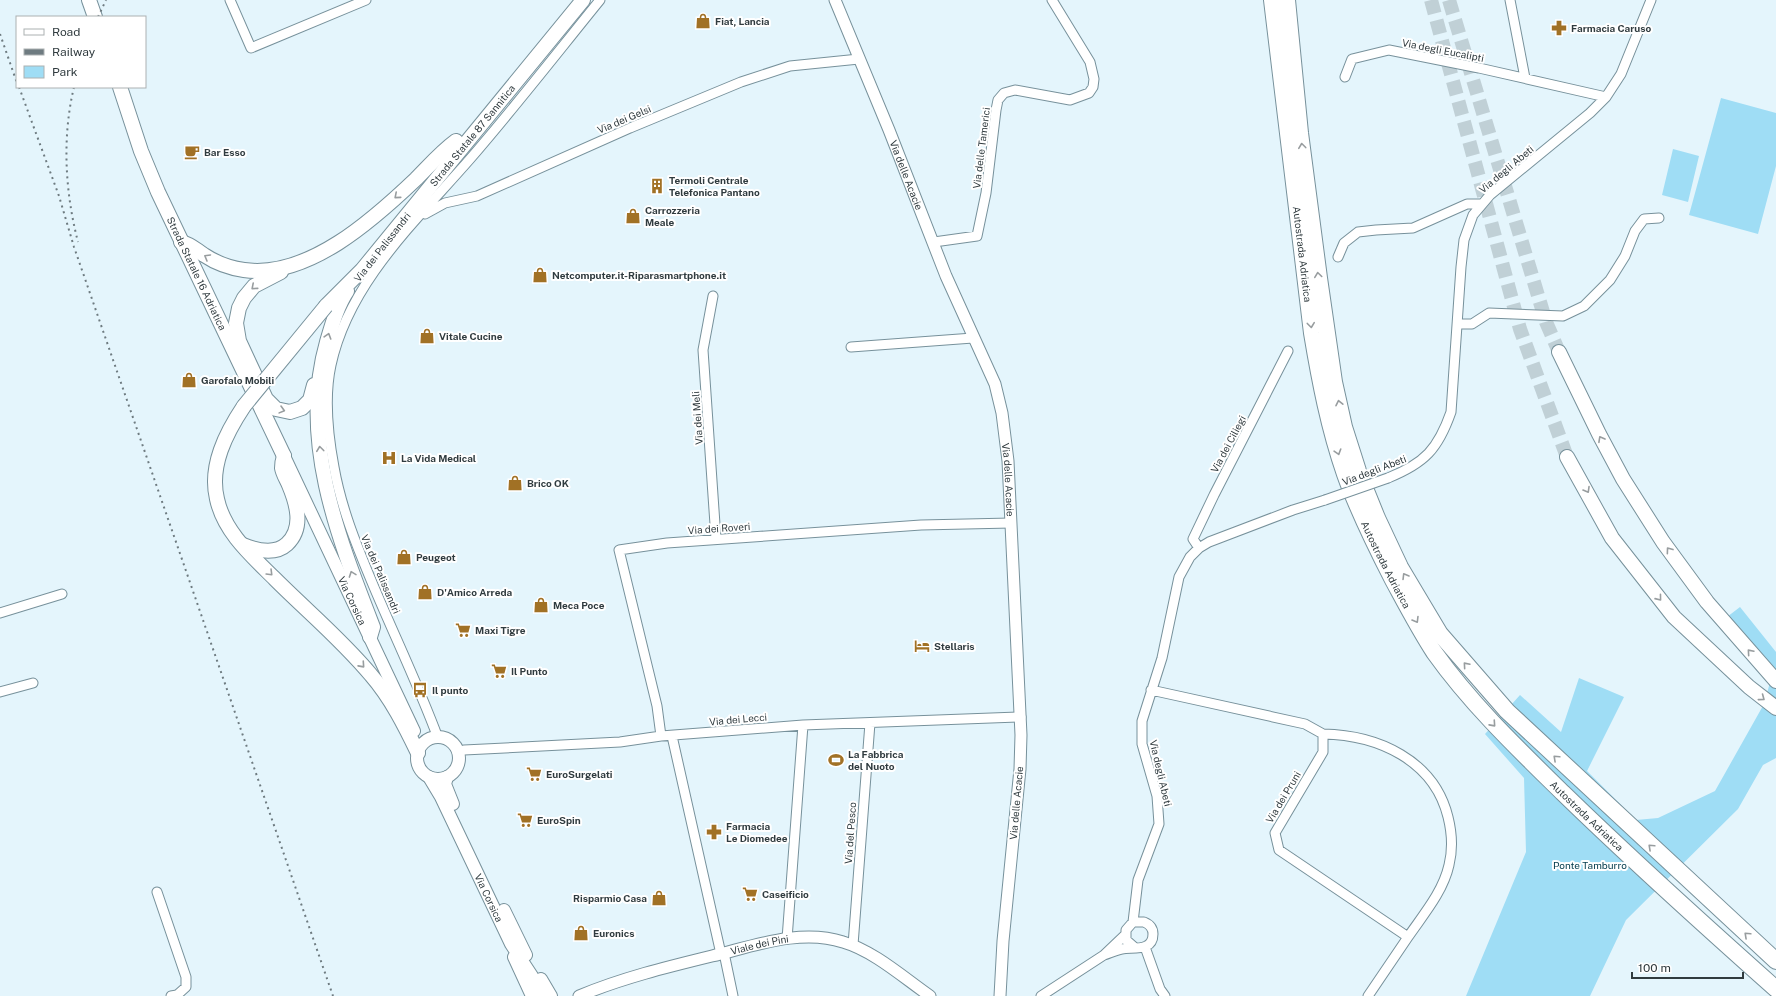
<svg xmlns="http://www.w3.org/2000/svg" width="1776" height="996" font-family="'Public Sans',sans-serif">
<style>
.green{fill:#9fddf5}
.lines{fill:none;stroke-linecap:round;stroke-linejoin:round}
.trunk-tunnel{stroke:#c0d0d6;stroke-width:14;stroke-dasharray:14 7;stroke-linecap:butt}
.minor-casing{stroke:#77919b;stroke-width:11}
.tertiary-casing{stroke:#77919b;stroke-width:13}
.secondary-casing{stroke:#77919b;stroke-width:14}
.primary-casing{stroke:#77919b;stroke-width:16}
.trunk-casing{stroke:#77919b;stroke-width:16}
.motorway-casing{stroke:#77919b;stroke-width:18}
.minor{stroke:#fff;stroke-width:9}
.tertiary{stroke:#fff;stroke-width:11}
.secondary{stroke:#fff;stroke-width:12}
.primary{stroke:#fff;stroke-width:14}
.trunk{stroke:#fff;stroke-width:14}
.motorway{stroke:#fff;stroke-width:16}
.rail{stroke:#6e7b80;stroke-width:2;stroke-dasharray:2 4;stroke-linecap:butt}
.minor-bridge-casing{stroke:#77919b;stroke-width:11;stroke-linecap:butt}
.trunk-bridge-casing{stroke:#77919b;stroke-width:16;stroke-linecap:butt}
.minor-bridge{stroke:#fff;stroke-width:9}
.trunk-bridge{stroke:#fff;stroke-width:14}
.oneway{stroke:#989d9f}
.labels{text-anchor:middle;dominant-baseline:central;stroke-width:4;stroke-linejoin:round;paint-order:stroke}
.poi-label{font-size:10px;font-weight:bold;fill:#303b3f;stroke:#fff;text-anchor:start}
.street-label{font-size:10px;fill:#303b3f;stroke:#fff}
.park-label{font-size:10px;fill:#003a4b;stroke:#fff}
</style>
<rect width="100%" height="100%" fill="#e4f5fc"/>
<path class="green" d="M1721,98L1776,113V166L1758,234L1689,215Z
M1673,149L1699,156L1688,202L1662,195Z
M1740,607L1776,652V758L1763,765L1738,809L1626,920L1590,996H1466L1526,852L1524,778L1485,734L1520,695L1561,732L1579,678L1624,697L1587,771L1636,820L1658,818L1715,791L1764,704L1774,668L1758,659L1727,617Z"/>
<g class="lines">
<path class="trunk-tunnel" d="M1431,0L1520,329L1567,457
M1449,0L1546,322L1559,352"/>
<g class="minor-casing">
<path id="minor" d="M230,0L251,48L366,0
M1510,0L1525,78
M1345,77L1352,59L1389,50L1479,68L1606,97
M425,214L445,203L477,196L630,128L741,82L790,66L859,59
M934,242L977,236L986,193L996,110L998,100L1004,93L1015,90L1070,100L1089,93L1093,87L1094,79L1090,62L1052,0
M1338,257L1344,243L1358,232L1376,230L1413,228L1467,204H1481
M713,296L703,350L716,539
M1457,324H1472L1489,313L1563,316L1584,306L1610,280L1625,256L1635,231L1644,219L1659,218
M851,347L973,338
M1388,478C1425,463 1438,449 1451,412L1461,267L1464,240L1473,215L1490,195L1590,113L1606,97L1621,74L1651,0
M1199,548L1193,539L1214,495L1288,351
M0,613L62,594
M1151,690L1305,724L1323,734V752L1275,833L1279,850L1408,937L1368,996
M0,692L33,683
M1323,734C1378,735 1434,760 1448,817C1452,833 1453,849 1449,865C1443,892 1423,915 1408,937
M661,736L657,706L619,550L667,543L921,525L1011,523
M672,736L721,954
M438,738C418,684 393,633 371,580C356,544 341,507 334,467C328,435 324,397 331,365C349,282 416,221 470,159C515,107 557,53 600,0
M457,752L464,750L620,742L661,736L803,725L1021,717
M157,892L186,977V987L177,995L171,996
M1133,922L1138,880L1159,824L1157,796L1142,744V721L1162,658L1179,577L1190,557L1199,548L1209,542L1293,510L1325,500
M787,939L803,725
M853,945L870,723
M1145,947L1160,989L1165,996
M724,953L733,996
M1104,955C1110,953 1116,950 1122,949C1133,947 1153,952 1153,934C1153,928 1149,924 1144,922H1133L1126,930V940L1134,947
M1041,996L1104,955L1125,935"/>
</g>
<g class="tertiary-casing">
<g id="tertiary">
<path id="s1" d="M835,0L889,130L946,276L995,384L1002,413L1008,461L1021,735L1020,769L1003,941L1000,996"/>
<path id="s2" d="M579,996C622,978 667,967 712,956C754,946 801,928 843,942C874,951 904,978 930,996"/>
</g>
</g>
<g class="secondary-casing">
<g id="secondary">
<path id="s3" d="M284,456L414,731"/>
<circle cx="438" cy="758" r="21"/>
<path id="s4" d="M429,777L441,797L511,944L532,976L541,996"/>
<path d="M447,777L445,784L453,804"/>
<path d="M504,910L526,955"/>
<path d="M514,957L532,996"/>
<path d="M541,979L551,996"/>
</g>
</g>
<g class="primary-casing">
<g id="primary">
<path d="M89,0L95,17"/>
<path id="s5" d="M120,87L141,151L158,192L284,456"/>
</g>
</g>
<g class="trunk-casing">
<g id="trunk">
<path d="M181,242C191,244 196,250 204,255C216,263 230,268 244,270C308,279 374,219 416,179C429,166 441,152 456,141"/>
<path d="M281,272L254,286L244,298L239,308L236,323L239,341L266,399L276,409L290,412L302,408L310,400L314,385"/>
<path d="M347,291C337,306 332,325 327,342C299,439 338,537 373,627L370,637"/>
<path id="s6" d="M326,306L362,270L583,0"/>
<path d="M1559,352L1599,434L1623,479L1663,542L1707,602L1776,681"/>
<path d="M244,406C226,433 209,466 217,499C224,532 252,556 275,579C307,611 342,640 371,675C391,698 405,726 418,753"/>
<path d="M1567,457L1612,538L1674,617L1749,687L1776,708"/>
<path d="M243,545C258,551 275,555 287,544C304,528 297,504 289,485C287,480 283,474 282,468C282,464 283,459 284,456"/>
</g>
</g>
<g class="motorway-casing">
<g id="motorway">
<path id="s7" d="M1272,0L1312,333C1320,381 1329,428 1345,474C1358,511 1375,545 1393,580C1406,604 1419,629 1434,652C1471,704 1517,748 1563,793C1632,860 1704,925 1776,989"/>
<path d="M1287,0L1300,133L1319,278L1334,382L1344,427L1358,471L1377,518L1400,567L1440,634L1507,711L1776,961"/>
</g>
</g>
<use href="#minor" class="minor"/>
<use href="#tertiary" class="tertiary"/>
<use href="#secondary" class="secondary"/>
<use href="#primary" class="primary"/>
<use href="#trunk" class="trunk"/>
<use href="#motorway" class="motorway"/>
<path class="rail" d="M98,17L106,0
M0,34L17,83
M19,87L59,196L74,247L333,996
M74,87C62,137 65,192 78,242"/>
<g class="minor-bridge-casing">
<path id="minor-bridge" d="M1325,500L1388,478"/>
</g>
<g class="trunk-bridge-casing">
<path id="trunk-bridge" d="M244,406L326,306"/>
</g>
<use href="#minor-bridge" class="minor-bridge"/>
<use href="#trunk-bridge" class="trunk-bridge"/>
</g>
<defs><path id="oneway-chevron" d="M-2-3.5L2.5 0L-2 3.5" fill="none" stroke-width="1.6" stroke-linecap="round" stroke-linejoin="round"/></defs>
<g class="oneway">
<use href="#oneway-chevron" transform="translate(1302 146) rotate(-97)"/>
<use href="#oneway-chevron" transform="translate(397 196) rotate(139)"/>
<use href="#oneway-chevron" transform="translate(207 257) rotate(-150)"/>
<use href="#oneway-chevron" transform="translate(1318 275) rotate(-98)"/>
<use href="#oneway-chevron" transform="translate(254 287) rotate(139)"/>
<use href="#oneway-chevron" transform="translate(1311 325) rotate(83)"/>
<use href="#oneway-chevron" transform="translate(328 336) rotate(-73)"/>
<use href="#oneway-chevron" transform="translate(1339 403) rotate(-102)"/>
<use href="#oneway-chevron" transform="translate(282 410) rotate(15)"/>
<use href="#oneway-chevron" transform="translate(1601 439) rotate(-119)"/>
<use href="#oneway-chevron" transform="translate(320 449) rotate(-97)"/>
<use href="#oneway-chevron" transform="translate(1338 452) rotate(73)"/>
<use href="#oneway-chevron" transform="translate(1587 490) rotate(60)"/>
<use href="#oneway-chevron" transform="translate(1669 550) rotate(-126)"/>
<use href="#oneway-chevron" transform="translate(270 573) rotate(45)"/>
<use href="#oneway-chevron" transform="translate(352 574) rotate(-110)"/>
<use href="#oneway-chevron" transform="translate(1405 576) rotate(-121)"/>
<use href="#oneway-chevron" transform="translate(1659 598) rotate(51)"/>
<use href="#oneway-chevron" transform="translate(1416 620) rotate(59)"/>
<use href="#oneway-chevron" transform="translate(1750 652) rotate(-131)"/>
<use href="#oneway-chevron" transform="translate(362 665) rotate(48)"/>
<use href="#oneway-chevron" transform="translate(1466 665) rotate(-131)"/>
<use href="#oneway-chevron" transform="translate(1762 698) rotate(37)"/>
<use href="#oneway-chevron" transform="translate(1493 724) rotate(48)"/>
<use href="#oneway-chevron" transform="translate(1556 758) rotate(-137)"/>
<use href="#oneway-chevron" transform="translate(1651 847) rotate(-137)"/>
<use href="#oneway-chevron" transform="translate(1747 935) rotate(-137)"/>
</g>
<defs>
<g id="shop-bare" transform="scale(1.2)"><path d="M-5-2.5h2.3a2.7 3.5 0 0 1 5.4 0H5L5.5 6h-11ZM-1.5-2.5h3a1.5 2.3 0 0 0-3 0Z" fill="#a17125" stroke="#fff" stroke-width="2.5" paint-order="stroke"/></g>
<g id="pharmacy-bare" transform="scale(1.2)"><path d="M-2-6h4v4h4v4h-4v4h-4v-4h-4v-4h4Z" fill="#a17125" stroke="#fff" stroke-width="2.5" paint-order="stroke"/></g>
<g id="cafe-bare" transform="scale(1.2)"><path d="M-5.5-4.5H6V0H3Q3 3.5 0 3.5H-2.5Q-5.5 3.5-5.5 0ZM3-3.2v2h1.7v-2ZM-6 4.5H4V6H-6Z" fill="#a17125" stroke="#fff" stroke-width="2.5" paint-order="stroke"/></g>
<g id="building-bare" transform="scale(1.2)"><path d="M-4-6H4V6H1V3H-1V6H-4ZM-2.5-4.3h1.7v1.8h-1.7ZM.8-4.3h1.7v1.8H.8ZM-2.5-1h1.7V.8h-1.7ZM.8-1h1.7V.8H.8Z" fill="#a17125" stroke="#fff" stroke-width="2.5" paint-order="stroke"/></g>
<g id="hospital-bare" transform="scale(1.2)"><path d="M-5-5h3v3.5h4V-5h3V5h-3V1.5h-4V5h-3Z" fill="#a17125" stroke="#fff" stroke-width="2.5" paint-order="stroke"/></g>
<g id="supermarket-bare" transform="scale(1.2)"><path d="M-6-5.5h2.5l.6 2H6L4.5 2H-2.5L-4.4-4H-6ZM-1.5 3.2a1.3 1.3 0 1 0 .1 0ZM3 3.2a1.3 1.3 0 1 0 .1 0Z" fill="#a17125" stroke="#fff" stroke-width="2.5" paint-order="stroke"/></g>
<g id="hotel-bare" transform="scale(1.2)"><path d="M-6-4.5h1.5V1H6V5H4.5V3h-9V5H-6ZM-4 0a1.8 1.8 0 1 1 3.6 0ZM.5 0V-2.5h3Q6-2.5 6 0Z" fill="#a17125" stroke="#fff" stroke-width="2.5" paint-order="stroke"/></g>
<g id="bus-bare" transform="scale(1.2)"><path d="M-5-6H5V4H4V6H2V4H-2V6H-4V4H-5ZM-3.5-4V0h7V-4ZM-3.5 1.2v1.5H-2V1.2ZM2 1.2v1.5H3.5V1.2Z" fill="#a17125" stroke="#fff" stroke-width="2.5" paint-order="stroke"/></g>
<g id="stadium-bare" transform="scale(1.2)"><path d="M0-5a6.5 5 0 1 0 0 10a6.5 5 0 1 0 0-10ZM-3.5-1.8h7v3.6h-7Z" fill="#a17125" stroke="#fff" stroke-width="2.5" paint-order="stroke"/></g>
</defs>
<g fill-rule="evenodd">
<use href="#shop-bare" x="703" y="21"/>
<use href="#pharmacy-bare" x="1559" y="28"/>
<use href="#cafe-bare" x="192" y="152"/>
<use href="#building-bare" x="657" y="186"/>
<use href="#shop-bare" x="633" y="216"/>
<use href="#shop-bare" x="540" y="275"/>
<use href="#shop-bare" x="427" y="336"/>
<use href="#shop-bare" x="189" y="380"/>
<use href="#hospital-bare" x="389" y="458"/>
<use href="#shop-bare" x="515" y="483"/>
<use href="#shop-bare" x="404" y="557"/>
<use href="#shop-bare" x="425" y="592"/>
<use href="#shop-bare" x="541" y="605"/>
<use href="#supermarket-bare" x="463" y="630"/>
<use href="#hotel-bare" x="922" y="646"/>
<use href="#supermarket-bare" x="499" y="671"/>
<use href="#bus-bare" x="420" y="690"/>
<use href="#stadium-bare" x="836" y="760"/>
<use href="#supermarket-bare" x="534" y="774"/>
<use href="#supermarket-bare" x="525" y="820"/>
<use href="#pharmacy-bare" x="714" y="832"/>
<use href="#supermarket-bare" x="750" y="894"/>
<use href="#shop-bare" x="659" y="898"/>
<use href="#shop-bare" x="581" y="933"/>
</g>
<g class="labels">
<g class="poi-label">
<text x="715" y="21">Fiat, Lancia</text>
<text x="1571" y="28">Farmacia Caruso</text>
<text x="204" y="152">Bar Esso</text>
<text x="669" y="180">Termoli Centrale<tspan x="669" dy="12">Telefonica Pantano</tspan></text>
<text x="645" y="210">Carrozzeria<tspan x="645" dy="12">Meale</tspan></text>
<text x="552" y="275">Netcomputer.it-Riparasmartphone.it</text>
<text x="439" y="336">Vitale Cucine</text>
<text x="201" y="380">Garofalo Mobili</text>
<text x="401" y="458">La Vida Medical</text>
<text x="527" y="483">Brico OK</text>
<text x="416" y="557">Peugeot</text>
<text x="437" y="592">D'Amico Arreda</text>
<text x="553" y="605">Meca Poce</text>
<text x="475" y="630">Maxi Tigre</text>
<text x="934" y="646">Stellaris</text>
<text x="511" y="671">Il Punto</text>
<text x="432" y="690">Il punto</text>
<text x="848" y="754">La Fabbrica<tspan x="848" dy="12">del Nuoto</tspan></text>
<text x="546" y="774">EuroSurgelati</text>
<text x="537" y="820">EuroSpin</text>
<text x="726" y="826">Farmacia<tspan x="726" dy="12">Le Diomedee</tspan></text>
<text x="762" y="894">Caseificio</text>
<text x="647" y="898" text-anchor="end">Risparmio Casa</text>
<text x="593" y="933">Euronics</text>
</g>
<g class="street-label">
<text transform="translate(1443 50) rotate(11)">Via degli Eucalipti</text>
<text transform="translate(624 119) rotate(-23)">Via dei Gelsi</text>
<text stroke="none"><textPath href="#s6" startOffset="225">Strada Statale 87 Sannitica</textPath></text>
<text transform="translate(981 148) rotate(-83)">Via delle Tamerici</text>
<text transform="translate(1506 169) rotate(-40)">Via degli Abeti</text>
<text stroke="none"><textPath href="#s1" startOffset="189">Via delle Acacie</textPath></text>
<text transform="translate(382 247) rotate(-52)">Via dei Palissandri</text>
<text stroke="none"><textPath href="#s7" startOffset="256">Autostrada Adriatica</textPath></text>
<text stroke="none"><textPath href="#s5" startOffset="202">Strada Statale 16 Adriatica</textPath></text>
<text transform="translate(697 418) rotate(-94)">Via dei Meli</text>
<text transform="translate(1228 444) rotate(-62)">Via dei Ciliegi</text>
<text transform="translate(1374 470) rotate(-21)">Via degli Abeti</text>
<text stroke="none"><textPath href="#s1" startOffset="513">Via delle Acacie</textPath></text>
<text transform="translate(719 528) rotate(-4)">Via dei Roveri</text>
<text stroke="none"><textPath href="#s7" startOffset="580">Autostrada Adriatica</textPath></text>
<text transform="translate(381 574) rotate(67)">Via dei Palissandri</text>
<text stroke="none"><textPath href="#s3" startOffset="160">Via Corsica</textPath></text>
<text transform="translate(738 719) rotate(-5)">Via dei Lecci</text>
<text transform="translate(1161 773) rotate(77)">Via degli Abeti</text>
<text transform="translate(1283 797) rotate(-59)">Via dei Pruni</text>
<text transform="translate(1016 803) rotate(-85)">Via delle Acacie</text>
<text stroke="none"><textPath href="#s7" startOffset="904">Autostrada Adriatica</textPath></text>
<text transform="translate(850 833) rotate(-86)">Via del Pesco</text>
<text stroke="none"><textPath href="#s4" startOffset="135">Via Corsica</textPath></text>
<text stroke="none"><textPath href="#s2" startOffset="188">Viale dei Pini</textPath></text>
</g>
<g class="park-label">
<text x="1590" y="865">Ponte Tamburro</text>
</g>
</g>
<rect x="16" y="16" width="130" height="72" fill="#ffffff" stroke="#acb1b2"/>
<rect x="24" y="29" width="20" height="6" fill="#ffffff" stroke="#acb1b2"/>
<text x="52" y="36" font-size="12" fill="#303b3f">Road</text>
<rect x="24" y="49" width="20" height="6" fill="#6e7b80" stroke="#acb1b2"/>
<text x="52" y="56" font-size="12" fill="#303b3f">Railway</text>
<rect x="24" y="66" width="20" height="12" fill="#9fddf5" stroke="#acb1b2"/>
<text x="52" y="76" font-size="12" fill="#303b3f">Park</text>
<path d="M1632 972v6h111v-6" fill="none" stroke="#303b3f" stroke-width="2"/>
<text x="1638" y="972" font-size="12" fill="#303b3f" stroke="#ffffff" stroke-width="3" paint-order="stroke">100 m</text>
</svg>
